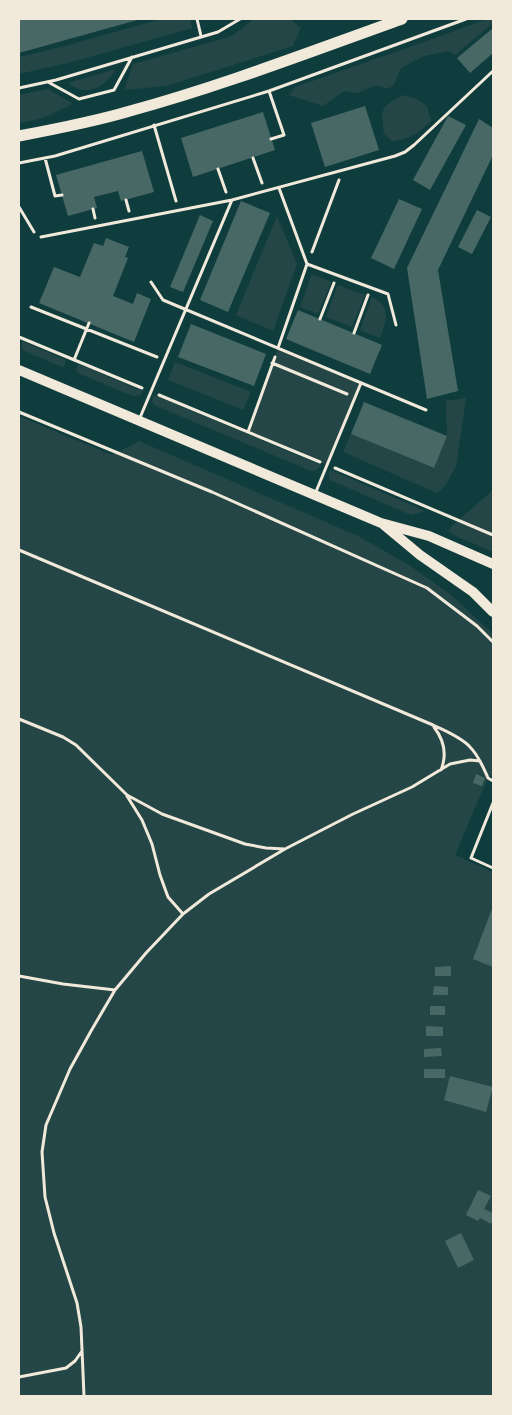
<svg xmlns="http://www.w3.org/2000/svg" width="512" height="1415" font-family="'DM Sans',sans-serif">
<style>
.green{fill:#244646}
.building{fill:#486865}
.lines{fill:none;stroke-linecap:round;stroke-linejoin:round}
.path{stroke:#f1e9da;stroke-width:3}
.service{stroke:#f1e9da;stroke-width:3}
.secondary{stroke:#f1e9da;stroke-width:10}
.primary{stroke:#f1e9da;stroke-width:11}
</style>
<rect width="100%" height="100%" fill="#0f3d3e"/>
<path class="green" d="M161,19H190L192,28L68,63L19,74V57L65,46Z
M254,19H290L301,28L293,46L166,86L124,90L133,64L232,36Z
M487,19H493V23L455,55L449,51L424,56L401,68L393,86L387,89L376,85L358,93L344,91L323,106L289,95L295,87L424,42Z
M116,69C108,82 96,94 79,89C75,88 71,85 68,83Z
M48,89L73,104L43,118L19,123V95Z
M403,95L417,99L427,106L431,121C420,132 408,140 392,141L384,134C381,108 380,107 403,95Z
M277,216L297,264L273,331L236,315Z
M312,274L331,282L318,314L300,307Z
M338,285L365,295L352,327L326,317Z
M372,297C392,307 386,321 380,338L360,330Z
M22,341L66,360L64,367L60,366L23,350L21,346Z
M278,348L361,383L327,465L248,432Z
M175,362L251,392L243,410L168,380Z
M78,364L142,391L141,395L133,396L80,374L76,371Z
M154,395L321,465L315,471H311L154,405L152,401Z
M466,398L456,466L445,486L437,493L343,452L351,434L433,468L447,436L446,401Z
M19,416L112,455L139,441L358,536L409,565L450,594L493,634V775L488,777L455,855L493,872V1396H19Z
M331,470L425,511L411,515L332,481L329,478V472Z
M493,490V552L454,535L448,531L453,525Z"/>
<path class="building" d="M19,19H141L19,53Z
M493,28V53L470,73L457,58Z
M365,106L379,150L325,167L311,123Z
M263,112L275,150L193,177L181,138Z
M448,116L466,125L430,190L413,180Z
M479,119L493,128V155L438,270L458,391L427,399L407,268Z
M142,151L154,192L121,201L118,191L94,197L97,208L68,216L56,175Z
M399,199L422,209L394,269L371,258Z
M241,201L270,213L228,312L200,300Z
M477,210L491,217L472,254L458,247Z
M200,215L213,221L183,292L170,287Z
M106,238L129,247L125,257L128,258L113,296L133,304L137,293L151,299L134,342L39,303L54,267L80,277L94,243L103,246Z
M298,310L382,345L370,374L286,339Z
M191,324L266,354L254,386L178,357Z
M364,402L447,436L434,468L351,434Z
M476,774L485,778L482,786L473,783Z
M493,906V967L473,959Z
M451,966V976H435V967Z
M434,986L448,987V995H433Z
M430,1006H445V1015H430Z
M426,1026L443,1027V1036H426Z
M441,1048L442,1056L424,1057V1049Z
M424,1069H445V1078H424Z
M450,1076L493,1087L486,1112L444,1100Z
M478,1190L491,1196L484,1209L493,1213V1219L491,1224L480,1218L478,1221L466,1215Z
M461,1233L474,1260L458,1268L445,1241Z"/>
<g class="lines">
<path class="path" d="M197,19L201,36
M48,82L79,99L114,90L132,57
M19,88L56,80L218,32L240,19
M269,91L284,135L271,139
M154,125L176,201
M45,158L55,196L62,195
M253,158L262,183
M19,163L55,156L269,91L466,19
M218,169L226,192
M126,200L129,211
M19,207L34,232
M93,209L95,218
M312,252L339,180
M31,307L157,357
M320,319L334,283
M354,333L368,295
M19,337L142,388
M74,360L89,323
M272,363L347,394
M159,395L320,462
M19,412L212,492L427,588L477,626L493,642
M248,432L275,357
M335,468L493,535
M19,550L433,725C445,731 461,737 470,747C479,756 483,767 488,778L493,781
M19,719L63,737L76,745L127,795L162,814L245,844L266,848L285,849L353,814L412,787L450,764L470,760L480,761
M434,727C444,740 447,755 441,770
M127,796L142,820L152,844L160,875L168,897L183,914
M493,803L471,858L493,868
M19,976L63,984L115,990
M19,1377L66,1368L75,1361L82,1351
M84,1396L81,1327L77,1303L54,1233L45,1197L42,1152L46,1125L70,1069L91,1031L115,990L146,953L183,914L209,894L285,849"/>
<path class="service" d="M279,188L307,264L388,294L396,325
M41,237L232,200L395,156L405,152L414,145L493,71
M151,282L163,300L426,410
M278,348L307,264
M139,420L232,200
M315,494L361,383"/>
<path class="secondary" d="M19,370L381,523L429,536L493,564
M384,525L420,555L473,592L493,612"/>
<path class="primary" d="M19,136C56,129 93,122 130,111C222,86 312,51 402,19"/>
</g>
<rect width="512" height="1415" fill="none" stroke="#f1e9da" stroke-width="40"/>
</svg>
